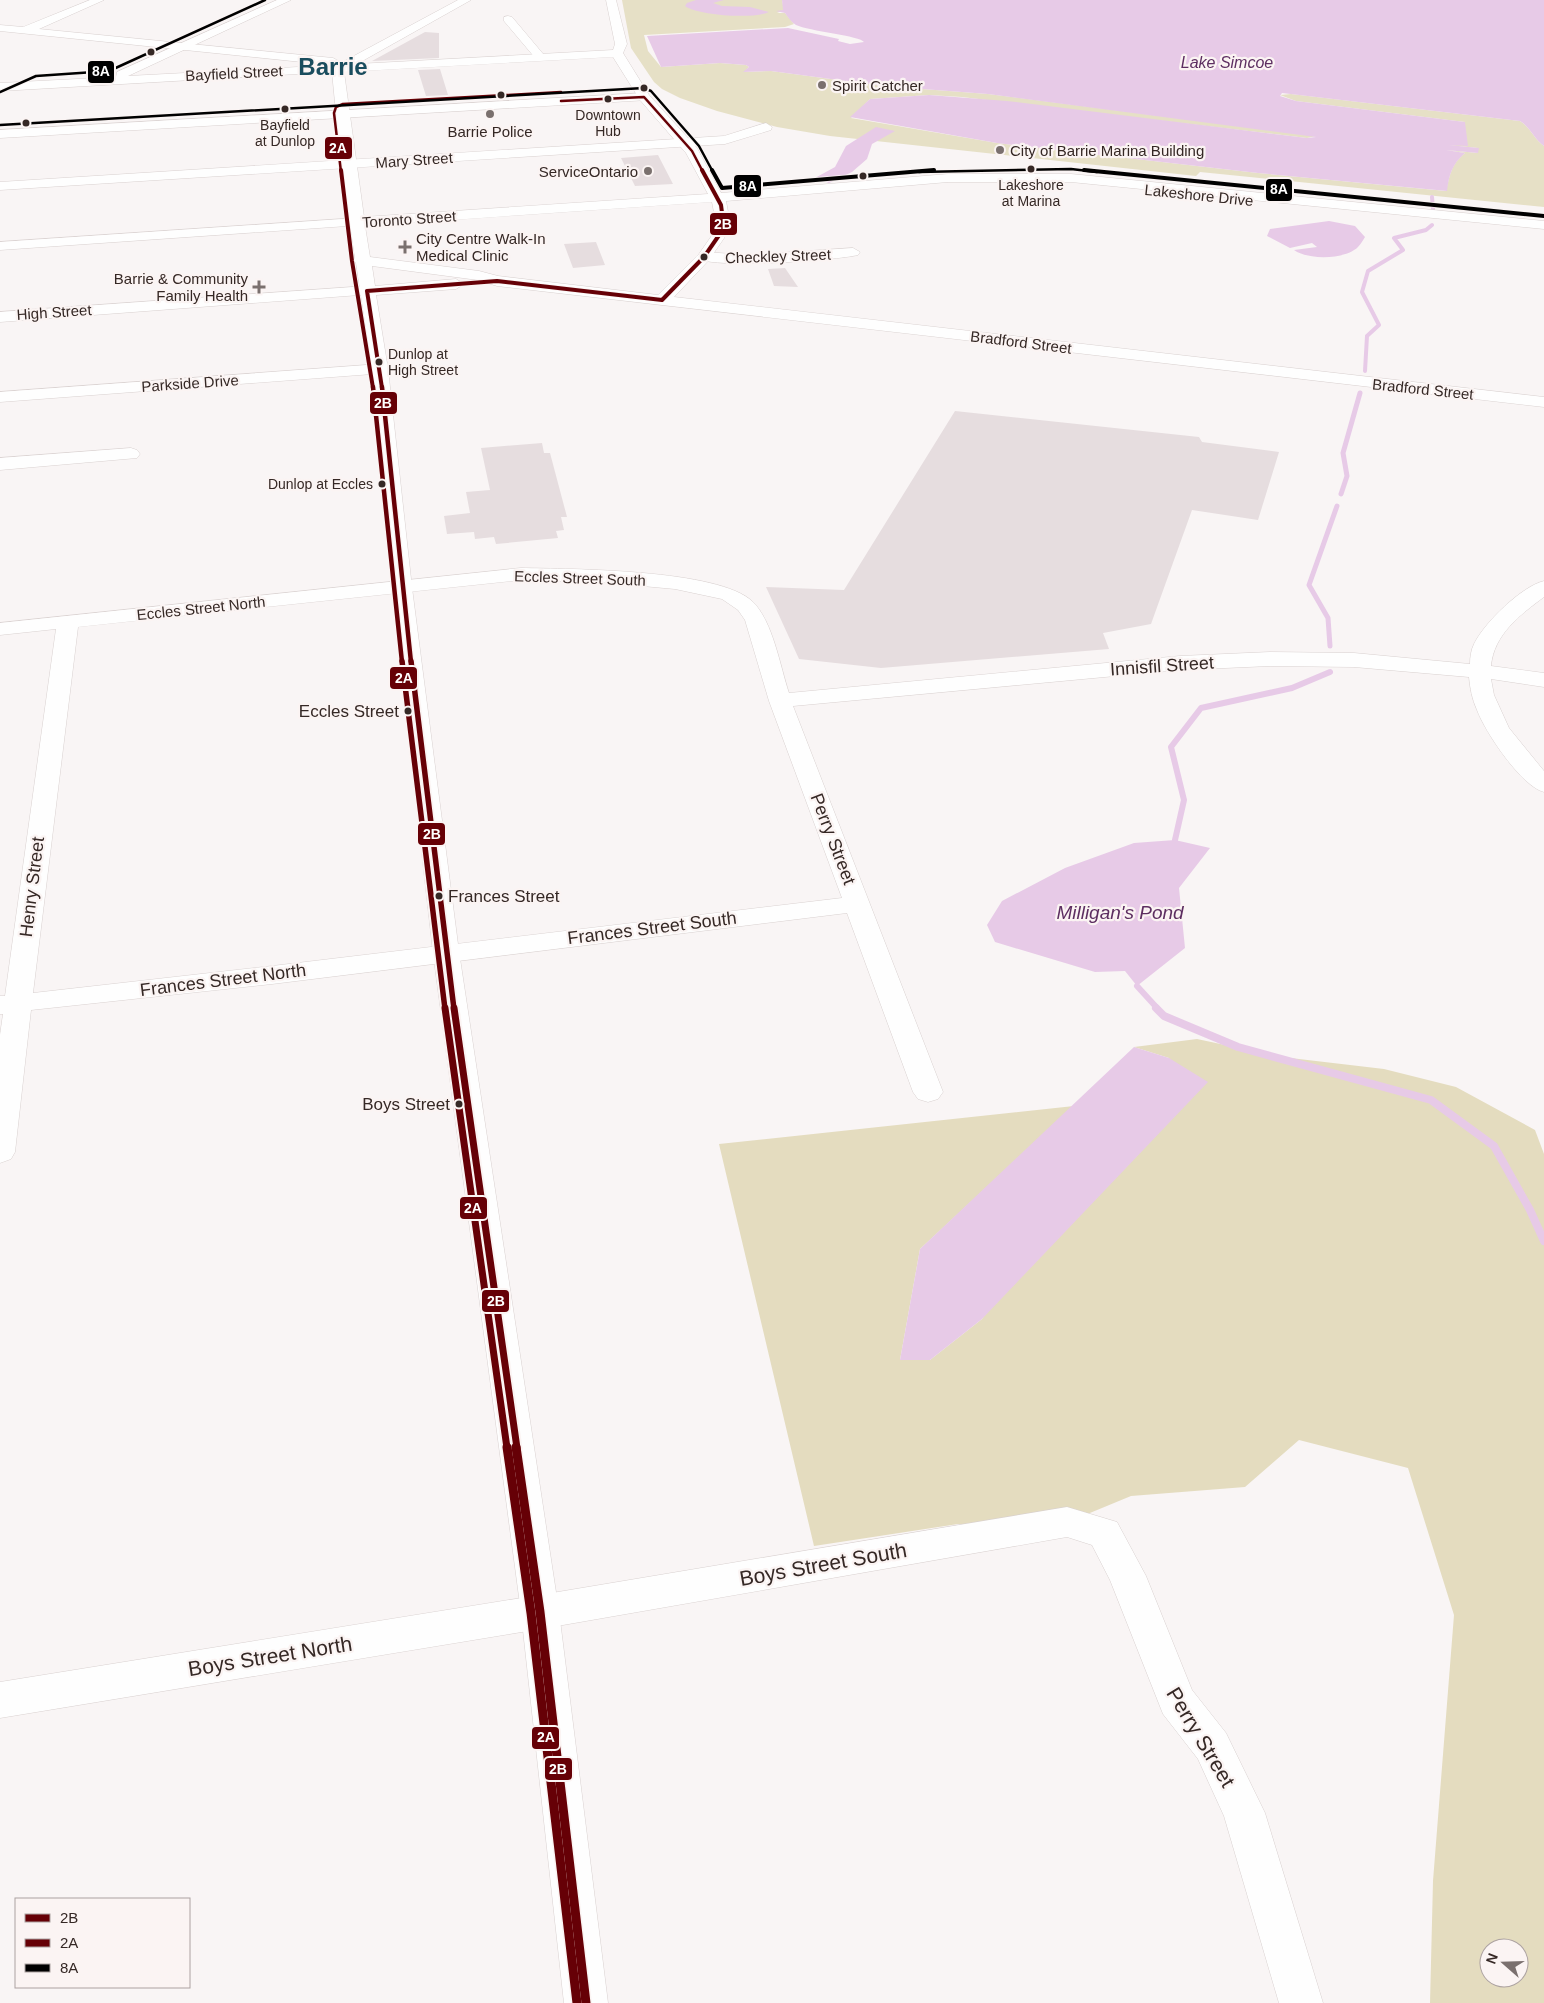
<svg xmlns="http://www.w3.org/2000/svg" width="1544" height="2003" font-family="Helvetica,sans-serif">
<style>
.green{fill:#e6e0c6}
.forest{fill:#e4dcbf;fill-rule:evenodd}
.water{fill:#e7cae7}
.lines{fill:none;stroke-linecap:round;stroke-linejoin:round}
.stream-far3{stroke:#e7cae7;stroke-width:4}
.stream-far2{stroke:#e7cae7;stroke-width:5}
.stream-far1{stroke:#e7cae7;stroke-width:6}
.stream{stroke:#e7cae7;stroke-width:8}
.building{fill:#e6dddf}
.street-casing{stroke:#d9d1d0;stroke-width:1}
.secondary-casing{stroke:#d9d1d0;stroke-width:1}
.primary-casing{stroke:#d9d1d0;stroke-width:1}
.street{fill:#fefefe;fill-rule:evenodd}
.secondary{fill:#fefefe;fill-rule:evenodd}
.primary{fill:#fefefe;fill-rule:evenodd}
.bus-1-far5-casing{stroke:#fbf4f3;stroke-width:4.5}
.bus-1-far4-casing{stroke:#fbf4f3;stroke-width:5.5}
.bus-1-far3-casing{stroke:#fbf4f3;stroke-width:7}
.bus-1-far2-casing{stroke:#fbf4f3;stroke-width:9}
.bus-1-far1-casing{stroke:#fbf4f3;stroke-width:11}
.bus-1-casing{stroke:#fbf4f3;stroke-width:12}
.bus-2-far5-casing{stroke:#fbf4f3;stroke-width:4.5}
.bus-2-far4-casing{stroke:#fbf4f3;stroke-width:5.5}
.bus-2-far3-casing{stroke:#fbf4f3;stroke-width:7}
.bus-2-far2-casing{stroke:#fbf4f3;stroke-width:9}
.bus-2-far1-casing{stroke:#fbf4f3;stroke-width:11}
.bus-2-casing{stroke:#fbf4f3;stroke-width:12}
.bus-3-far1-casing{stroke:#fbf4f3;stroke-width:4.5}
.bus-3-casing{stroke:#fbf4f3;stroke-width:5.5}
.bus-1-far5{stroke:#660006;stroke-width:2.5}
.bus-1-far4{stroke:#660006;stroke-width:4}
.bus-1-far3{stroke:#660006;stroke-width:4.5}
.bus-1-far2{stroke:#660006;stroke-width:5.5}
.bus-1-far1{stroke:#660006;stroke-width:7}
.bus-1{stroke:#660006;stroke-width:9}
.bus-2-far5{stroke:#660006;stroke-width:2.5}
.bus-2-far4{stroke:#660006;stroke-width:4}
.bus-2-far3{stroke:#660006;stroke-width:4.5}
.bus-2-far2{stroke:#660006;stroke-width:5.5}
.bus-2-far1{stroke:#660006;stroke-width:7}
.bus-2{stroke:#660006;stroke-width:9}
.bus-3-far1{stroke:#000;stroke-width:2.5}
.bus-3{stroke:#000;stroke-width:4}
.bus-dot{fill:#352825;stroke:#fbf4f3;stroke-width:2}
.poi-dot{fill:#7a706e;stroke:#fbf4f3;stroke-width:2}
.labels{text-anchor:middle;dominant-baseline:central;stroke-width:4.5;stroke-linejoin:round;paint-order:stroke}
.far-bus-label{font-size:14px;fill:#352825;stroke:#fbf4f3}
.far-street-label{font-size:15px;fill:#352825;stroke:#fbf4f3}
.far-poi-label{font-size:15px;fill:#352825;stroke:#fbf4f3;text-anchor:start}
.far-water-label{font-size:16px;font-style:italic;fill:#5d2e61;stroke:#fbf4f3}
.bus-label{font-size:17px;fill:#352825;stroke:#fbf4f3;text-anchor:end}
.street-label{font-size:18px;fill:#352825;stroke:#fbf4f3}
.water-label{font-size:19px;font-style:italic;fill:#5d2e61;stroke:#fbf4f3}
.near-street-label{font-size:21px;fill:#352825;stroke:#fbf4f3}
.far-town-label{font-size:24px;font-weight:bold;fill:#1a4d5e;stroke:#fbf4f3}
.line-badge{stroke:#fbf4f3;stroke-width:2}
.badge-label{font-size:14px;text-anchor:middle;font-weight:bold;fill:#fff}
</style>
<rect width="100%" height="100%" fill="#f9f5f5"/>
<path class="green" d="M622,0H782L784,10L777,13H785L794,24L785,27L644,35L648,51L661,67L720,63L746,65L749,67L744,72L771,71L883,86L988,94L1316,136L1307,138L962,97L929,95L870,99L851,118L997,143L1258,173L1446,191C1450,175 1451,164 1465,153L1446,150L1478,153V148L1448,145L1465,122L1296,101L1280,95L1291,94L1520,121C1531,128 1534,139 1544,146V207L1200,172L1196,176L830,136L777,127L717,111L680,98L662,89L654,82L631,48Z"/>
<path class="forest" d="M1197,1039L1282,1057L1384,1069L1456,1087L1535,1130L1544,1154V2003H1430L1433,1881L1454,1615L1408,1468L1299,1440L1245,1487L1131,1496L1056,1527L958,1524L814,1546L719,1144L1074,1106L920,1249L900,1360H930L982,1319L1169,1058L1134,1047ZM1489,1948H1519V1978H1489Z"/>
<path class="water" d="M696,0H724L713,3L722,6L750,7L769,12C754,19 699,16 685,6L687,3Z
M782,0H1544V146C1534,139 1531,128 1520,121L1282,93L1280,96L1296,101L1465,122L1468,146L1449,145L1479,148L1478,153L1446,150L1465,153C1452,164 1449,175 1447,191L1258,173L997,143L850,117L870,99L929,95L1007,101L1307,138L1316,137L988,94L883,86L771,71L743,72L749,67L746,65L720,63L661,67L647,36L788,28L839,39L838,41L850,44L864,42C861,36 808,31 796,25C791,22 788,17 785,13L776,11L783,10Z
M876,127L895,131L872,144L867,159L852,172L829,183L815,178L835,167L846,146Z
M1329,221L1355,226L1365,237C1363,240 1361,244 1358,247C1345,260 1307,260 1294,250L1317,247L1312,243L1290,248L1267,236L1270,229Z
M1175,840L1210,848L1179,888L1185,948L1137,986L1125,971L1095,972L995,942L987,925L1002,901L1065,868L1134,843Z
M1134,1047L1169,1058L1208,1082L982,1319L930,1360H900L920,1249Z"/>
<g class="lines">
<path class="stream-far3" d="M1432,197L1433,209
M1365,371L1367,336L1379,325L1362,292L1368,271L1403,250L1394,238L1426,230L1432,225"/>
<path class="stream-far2" d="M1341,494L1347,476L1343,453L1360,393
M1330,646L1328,618L1309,585L1337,506"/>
<path class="stream-far1" d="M1175,840L1184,800L1171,747L1201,708L1292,688L1330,672
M1137,986L1158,1009"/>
<path class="stream" d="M1156,1008L1164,1016L1238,1047L1431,1100L1494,1146L1530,1210L1544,1241"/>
</g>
<path class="building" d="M425,32L439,33V58L372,61Z
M440,69L448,95L426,96L418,70Z
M658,155L673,184L635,186L621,158Z
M596,242L605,265L573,268L564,244Z
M785,268L798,287L774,286L768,269Z
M955,411L1199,437L1202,442L1279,452L1258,520L1192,510L1151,624L1103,633L1109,649L881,668L799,659L766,587L844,590Z
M542,443L544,453H550L567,517H561L564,530L556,531L558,538L496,544L494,537L475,539L474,532L447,534L444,516L470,513L466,492L490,490L481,448Z"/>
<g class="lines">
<g class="street-casing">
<path id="street" d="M90,0H104L39,29L333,58L348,66L342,70L331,65L0,31V25L23,27Z
M508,16L512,17L544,55V59H536L504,21V17Z
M644,93L650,97L648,100L0,138V130Z
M766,123L772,127L771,130L725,144L0,190V182L724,136Z
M357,218L364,222L362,225L0,250V242Z
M853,248L860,252L858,255C838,260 706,270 696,257L704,252L748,255Z
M367,286L373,288L375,291L373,294L0,322V312Z
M380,364L386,365L388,369L386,373L0,402V392Z
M131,448L137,450L140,454L137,458L0,470V458Z
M521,568C570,569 720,569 753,602C773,622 780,666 789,693L1180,656L1270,652L1354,653L1470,664C1470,657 1471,650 1474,644C1484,623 1522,586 1544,581V597C1520,615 1494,634 1491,666L1544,673V687L1491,679L1494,695L1509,728L1544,771V792C1522,787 1485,732 1477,710C1472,699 1470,688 1469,677L1354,667L1270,666L1180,670L793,706L943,1092L938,1099L928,1102L918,1099L913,1092L847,913L272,984L31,1010L15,1152L11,1159L0,1163V1035L3,1014H0V996H5L56,629L0,635V623ZM521,580L599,582L675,589L722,599L738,610L745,620L769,701L842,898L272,966L33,993L78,627Z
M1067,1507L1117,1522L1146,1576L1192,1690L1226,1733L1265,1813L1323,2003H1279L1224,1816L1198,1759L1163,1714L1110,1580L1092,1545L1067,1537L540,1629L0,1718V1682L540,1595Z"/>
</g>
<g class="secondary-casing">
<path id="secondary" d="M277,0H291L128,76L337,65L458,0H471L357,64L613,50L615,44L606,0H616L627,44L623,53L649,95L697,148L721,193L948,174H1071L1544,221V229L1071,182H948L726,201L731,228L709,260L674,297L1544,397V407L497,286L478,280L372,266L375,286L456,279L464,284L456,289L376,295L388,369L412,588L409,592L402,594L395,592L392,588L372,369L356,263L353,260L355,258L341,164L332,72L0,91V83L116,77L117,72ZM613,57L640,100L686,153L708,194L364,217L344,72ZM712,202L717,228L699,254L658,295L498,276L479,271L370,257L365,226Z"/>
</g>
<g class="primary-casing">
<path id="primary" d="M402,582L409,584L412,588L459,952L559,1612L608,2003H564L521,1612L433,952L392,588L395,584Z"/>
</g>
<use href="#street" class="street"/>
<use href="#secondary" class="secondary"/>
<use href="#primary" class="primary"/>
<g class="bus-1-far5-casing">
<path id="bus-1-far5" d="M561,101L644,97L692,151L703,172"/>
</g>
<g class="bus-1-far4-casing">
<path id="bus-1-far4" d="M382,388L367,291L497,281L662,300L704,257L724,228L721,205L702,170"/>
</g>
<g class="bus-1-far3-casing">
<path id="bus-1-far3" d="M382,387L411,662"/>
</g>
<g class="bus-1-far2-casing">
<path id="bus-1-far2" d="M411,661L454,1009"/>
</g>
<g class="bus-1-far1-casing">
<path id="bus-1-far1" d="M454,1008L517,1448"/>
</g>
<g class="bus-1-casing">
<path id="bus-1" d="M516,1447L540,1612L586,2003"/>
</g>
<g class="bus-2-far5-casing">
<path id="bus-2-far5" d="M341,172L334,113L336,107L343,104L561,92"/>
</g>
<g class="bus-2-far4-casing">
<path id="bus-2-far4" d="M341,170L352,261L373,388"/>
</g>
<g class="bus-2-far3-casing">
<path id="bus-2-far3" d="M373,387L402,662"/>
</g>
<g class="bus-2-far2-casing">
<path id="bus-2-far2" d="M402,661L445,1009"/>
</g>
<g class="bus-2-far1-casing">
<path id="bus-2-far1" d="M445,1008L507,1448"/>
</g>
<g class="bus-2-casing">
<path id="bus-2" d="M507,1447L531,1613L577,2003"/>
</g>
<g class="bus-3-far1-casing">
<path id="bus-3-far1" d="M0,92L36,76L109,71L265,0
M0,125L644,88L651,91L699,146L713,172
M919,172L1071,169L1097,172"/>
</g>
<g class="bus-3-casing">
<path id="bus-3" d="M712,170L722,188L934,170
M1084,170L1544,216"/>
</g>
<use href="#bus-1-far5" class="bus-1-far5"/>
<use href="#bus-1-far4" class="bus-1-far4"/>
<use href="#bus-1-far3" class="bus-1-far3"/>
<use href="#bus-1-far2" class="bus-1-far2"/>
<use href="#bus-1-far1" class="bus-1-far1"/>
<use href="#bus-1" class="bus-1"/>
<use href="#bus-2-far5" class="bus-2-far5"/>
<use href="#bus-2-far4" class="bus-2-far4"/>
<use href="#bus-2-far3" class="bus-2-far3"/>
<use href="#bus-2-far2" class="bus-2-far2"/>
<use href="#bus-2-far1" class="bus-2-far1"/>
<use href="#bus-2" class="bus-2"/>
<use href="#bus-3-far1" class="bus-3-far1"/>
<use href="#bus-3" class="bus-3"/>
</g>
<g class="bus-dot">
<circle cx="151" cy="52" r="4.5"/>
<circle cx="644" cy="88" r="4.5"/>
<circle cx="501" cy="95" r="4.5"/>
<circle cx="608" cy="99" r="4.5"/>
<circle cx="285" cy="109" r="4.5"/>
<circle cx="26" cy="123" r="4.5"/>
<circle cx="1031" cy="169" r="4.5"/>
<circle cx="863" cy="176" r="4.5"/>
<circle cx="704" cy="257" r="4.5"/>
<circle cx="379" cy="362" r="4.5"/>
<circle cx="382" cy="484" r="4.5"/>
<circle cx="408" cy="711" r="4.5"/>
<circle cx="439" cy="896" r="4.5"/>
<circle cx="459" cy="1104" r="4.5"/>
</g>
<g class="poi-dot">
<circle cx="822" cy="85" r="5"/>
<circle cx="490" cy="114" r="5"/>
<circle cx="1000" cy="150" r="5"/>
<circle cx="648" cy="171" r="5"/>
<path d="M402.5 239.5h5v5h5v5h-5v5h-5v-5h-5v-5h5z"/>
<path d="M256.5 279.5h5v5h5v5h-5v5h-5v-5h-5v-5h5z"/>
</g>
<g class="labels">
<g class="far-bus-label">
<text x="608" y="115">Downtown<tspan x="608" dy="16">Hub</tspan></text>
<text x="285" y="125">Bayfield<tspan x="285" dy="16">at Dunlop</tspan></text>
<text x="1031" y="185">Lakeshore<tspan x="1031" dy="16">at Marina</tspan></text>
<text x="388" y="354" text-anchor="start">Dunlop at<tspan x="388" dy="16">High Street</tspan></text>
<text x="373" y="484" text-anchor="end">Dunlop at Eccles</text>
</g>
<g class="far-street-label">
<text transform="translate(234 73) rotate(-3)">Bayfield Street</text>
<text transform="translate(414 160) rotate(-4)">Mary Street</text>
<text transform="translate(1199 195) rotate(6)">Lakeshore Drive</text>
<text transform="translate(409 219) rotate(-4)">Toronto Street</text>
<text transform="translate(778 256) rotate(-2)">Checkley Street</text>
<text transform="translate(54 312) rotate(-4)">High Street</text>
<text transform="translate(1021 342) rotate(7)">Bradford Street</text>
<text transform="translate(190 383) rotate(-4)">Parkside Drive</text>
<text transform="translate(1423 389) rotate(6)">Bradford Street</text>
<text transform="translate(580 578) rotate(2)">Eccles Street South</text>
<text transform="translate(201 608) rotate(-6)">Eccles Street North</text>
</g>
<g class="far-poi-label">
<text x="832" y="85">Spirit Catcher</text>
<text x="490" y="131" text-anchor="middle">Barrie Police</text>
<text x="1010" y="150">City of Barrie Marina Building</text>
<text x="638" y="171" text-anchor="end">ServiceOntario</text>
<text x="416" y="238">City Centre Walk-In<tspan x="416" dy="17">Medical Clinic</tspan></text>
<text x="248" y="278" text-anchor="end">Barrie &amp; Community<tspan x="248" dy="17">Family Health</tspan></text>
</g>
<g class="far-water-label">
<text x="1227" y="62">Lake Simcoe</text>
</g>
<g class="bus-label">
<text x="399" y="711">Eccles Street</text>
<text x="448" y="896" text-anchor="start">Frances Street</text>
<text x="450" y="1104">Boys Street</text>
</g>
<g class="street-label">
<text transform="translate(1162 666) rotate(-4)">Innisfil Street</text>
<text transform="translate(833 839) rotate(69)">Perry Street</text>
<text transform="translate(32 887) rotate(-83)">Henry Street</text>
<text transform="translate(652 928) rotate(-7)">Frances Street South</text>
<text transform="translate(223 980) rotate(-7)">Frances Street North</text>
</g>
<g class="water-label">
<text x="1120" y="912">Milligan's Pond</text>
</g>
<g class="near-street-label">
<text transform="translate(823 1564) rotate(-10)">Boys Street South</text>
<text transform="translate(270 1656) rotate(-9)">Boys Street North</text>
<text transform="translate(1201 1737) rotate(59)">Perry Street</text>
</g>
<g class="far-town-label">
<text x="333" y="66">Barrie</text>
</g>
</g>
<g class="line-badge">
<rect x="87" y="60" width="28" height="24" rx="5" fill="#000"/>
<rect x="324" y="136" width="29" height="24" rx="5" fill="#660006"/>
<rect x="733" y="174" width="29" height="24" rx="5" fill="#000"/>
<rect x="1265" y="178" width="28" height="24" rx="5" fill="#000"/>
<rect x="709" y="212" width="29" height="24" rx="5" fill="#660006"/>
<rect x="369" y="391" width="29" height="24" rx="5" fill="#660006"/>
<rect x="389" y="666" width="29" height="24" rx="5" fill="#660006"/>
<rect x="417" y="822" width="29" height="24" rx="5" fill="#660006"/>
<rect x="459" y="1196" width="29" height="24" rx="5" fill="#660006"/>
<rect x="481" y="1289" width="29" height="24" rx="5" fill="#660006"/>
<rect x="531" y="1726" width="29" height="24" rx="5" fill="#660006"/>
<rect x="544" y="1757" width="29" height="24" rx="5" fill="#660006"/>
</g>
<g class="badge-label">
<text x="101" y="76">8A</text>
<text x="338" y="153">2A</text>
<text x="748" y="191">8A</text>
<text x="1279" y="194">8A</text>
<text x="723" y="229">2B</text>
<text x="383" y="408">2B</text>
<text x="404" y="683">2A</text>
<text x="432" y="839">2B</text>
<text x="473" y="1213">2A</text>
<text x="496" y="1306">2B</text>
<text x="546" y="1742">2A</text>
<text x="558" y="1774">2B</text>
</g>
<rect x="15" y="1898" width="175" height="90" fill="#fbf4f3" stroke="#aca2a1"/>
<rect x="25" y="1914" width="25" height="8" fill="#660006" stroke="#aca2a1"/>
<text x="60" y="1923" font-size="15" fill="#352825">2B</text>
<rect x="25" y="1939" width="25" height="8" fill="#660006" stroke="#aca2a1"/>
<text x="60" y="1948" font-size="15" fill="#352825">2A</text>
<rect x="25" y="1964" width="25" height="8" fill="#000000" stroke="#aca2a1"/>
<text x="60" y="1973" font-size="15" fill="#352825">8A</text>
<g transform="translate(1504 1963) rotate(290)"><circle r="24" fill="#fbf4f3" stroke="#aca2a1"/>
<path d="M0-4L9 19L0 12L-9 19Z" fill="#7a706e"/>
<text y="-8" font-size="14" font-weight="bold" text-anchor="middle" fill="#352825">N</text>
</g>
</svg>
